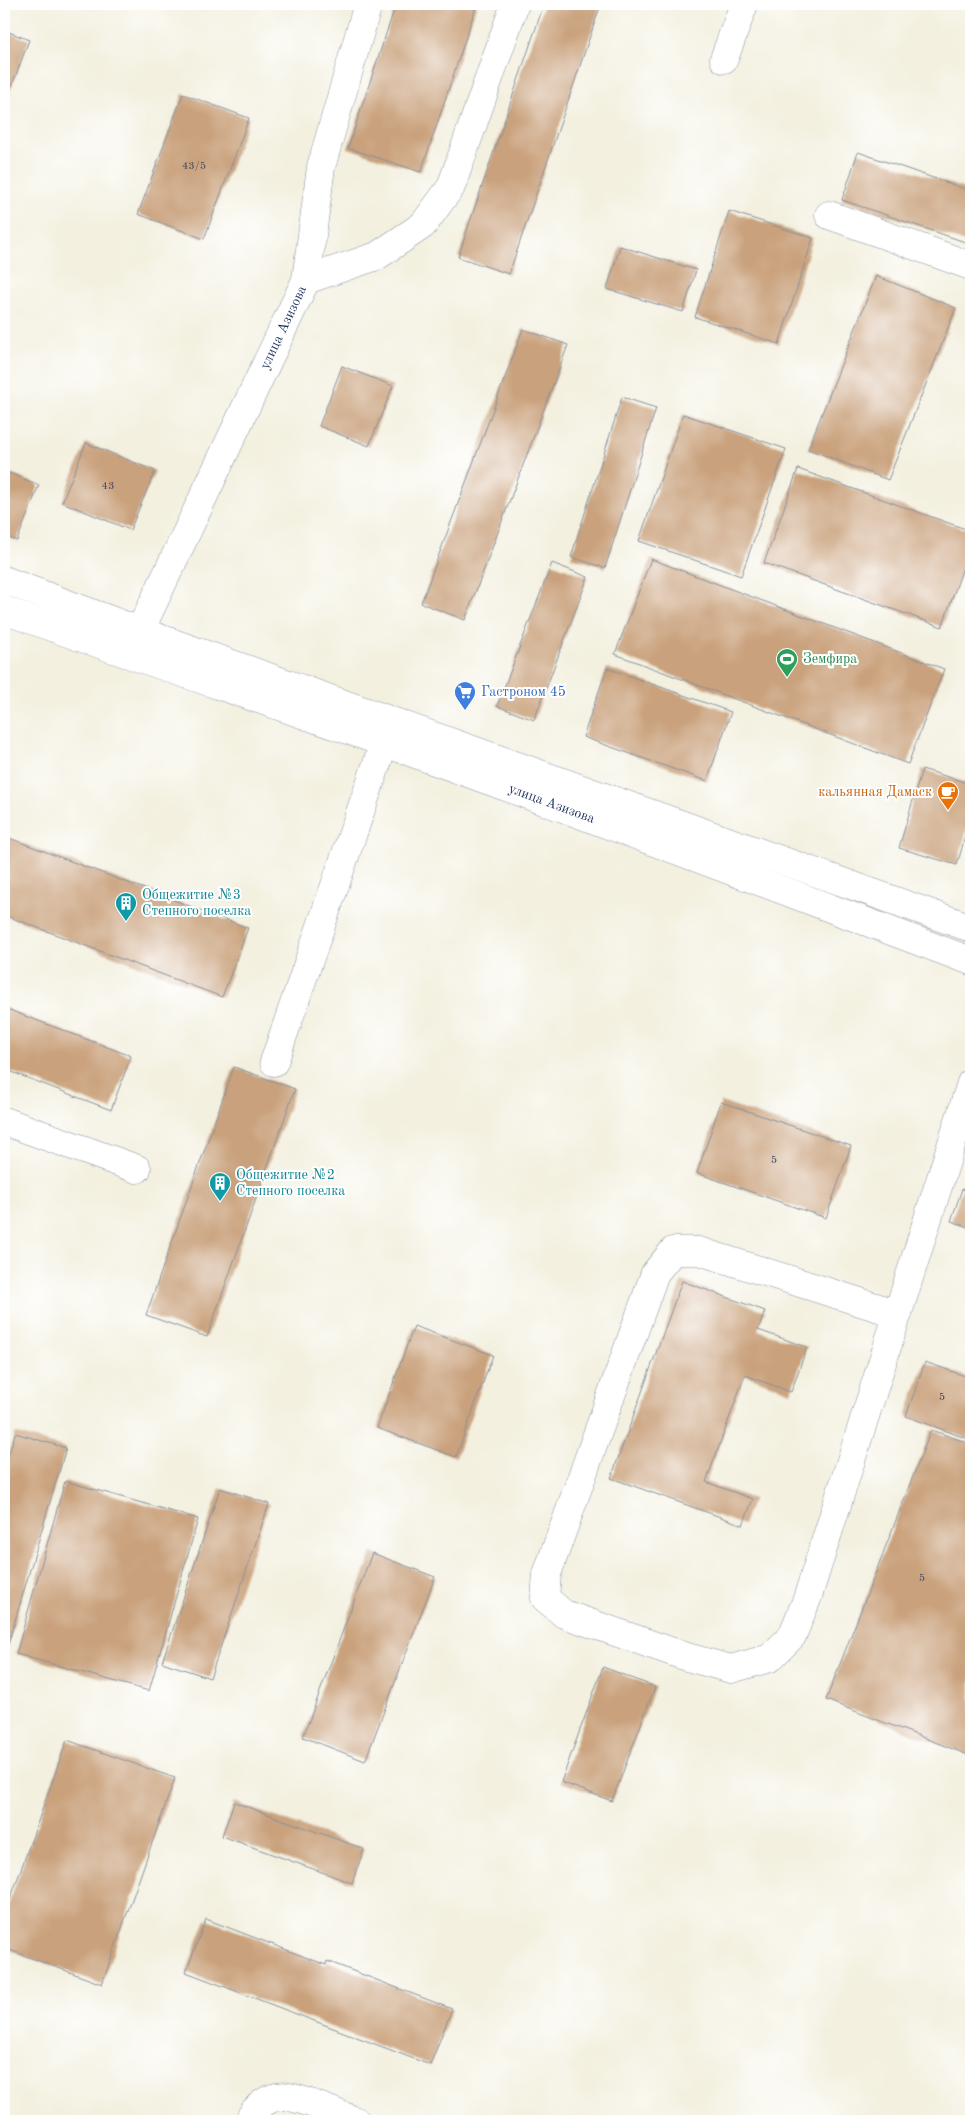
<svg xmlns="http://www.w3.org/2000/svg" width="975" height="2125" font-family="'Old Standard TT',serif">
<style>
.building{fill:#c9a17c}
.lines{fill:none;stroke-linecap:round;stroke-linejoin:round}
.minor-casing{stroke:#87909e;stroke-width:29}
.major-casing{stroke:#87909e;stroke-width:29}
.minor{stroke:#fff;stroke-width:28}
.major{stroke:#fff;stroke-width:28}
.labels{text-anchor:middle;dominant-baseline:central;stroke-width:4;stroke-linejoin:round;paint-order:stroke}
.number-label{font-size:11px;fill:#464c66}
.street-label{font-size:14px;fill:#1b2f5e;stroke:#fff}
.leisure-label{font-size:14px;fill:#27864d;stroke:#fff;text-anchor:start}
.shop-label{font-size:14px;fill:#366cbe;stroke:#fff;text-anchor:start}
.food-label{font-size:14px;fill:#c56008;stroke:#fff;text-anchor:end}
.culture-label{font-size:14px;fill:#0d838f;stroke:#fff;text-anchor:start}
</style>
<rect width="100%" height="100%" fill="#fff"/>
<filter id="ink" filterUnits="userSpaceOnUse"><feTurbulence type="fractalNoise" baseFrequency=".02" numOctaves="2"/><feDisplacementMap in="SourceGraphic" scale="10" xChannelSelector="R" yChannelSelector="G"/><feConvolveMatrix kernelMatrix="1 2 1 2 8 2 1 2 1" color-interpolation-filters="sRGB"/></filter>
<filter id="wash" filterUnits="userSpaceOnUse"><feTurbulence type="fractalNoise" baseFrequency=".0096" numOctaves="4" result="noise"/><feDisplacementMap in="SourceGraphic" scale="20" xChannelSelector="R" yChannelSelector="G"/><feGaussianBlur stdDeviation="1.12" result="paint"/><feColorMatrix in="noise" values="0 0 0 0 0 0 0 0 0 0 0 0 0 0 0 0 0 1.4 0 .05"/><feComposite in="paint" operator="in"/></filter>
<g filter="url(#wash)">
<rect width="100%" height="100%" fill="#f3f0df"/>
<g id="blocks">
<path class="building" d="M396,4H477L421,172L348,148Z
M544,4H601L509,274L458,257Z
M4,30L29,40L4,107Z
M183,94L249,118L204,239L138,214Z
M858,152L971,191V234L968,243L842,200Z
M729,211L813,238L779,344L695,317Z
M620,246L696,270L683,312L607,289Z
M876,276L956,308L888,480L808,449Z
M523,329L568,345L465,620L421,603Z
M342,366L393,386L369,446L319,426Z
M622,397L656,408L605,568L571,557Z
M683,414L786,449L741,576L639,541Z
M86,443L155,471L130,530L62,502Z
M798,469L971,531V545L942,627L764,563Z
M4,471L39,485L17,541L4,536Z
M651,559L944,669L908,764L615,654Z
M552,563L588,577L534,720L497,706Z
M607,668L731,712L707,781L583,737Z
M922,769L971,784V816L957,865L899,848Z
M4,836L248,928L222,997L4,915Z
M4,1008L131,1056L111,1110L4,1069Z
M234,1067L295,1089L207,1337L146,1315Z
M721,1102L851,1146L826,1218L697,1173Z
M962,1189L971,1192V1228L951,1221Z
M682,1281L765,1311L758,1330L807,1347L791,1392L745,1375L706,1482L753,1499L743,1525L611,1478Z
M414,1326L493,1355L456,1457L377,1428Z
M925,1362L971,1378V1440L906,1416Z
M931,1430L971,1444V1756L826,1700Z
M15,1433L66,1448L4,1658V1471Z
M65,1481L198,1519L149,1691L16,1654Z
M220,1488L269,1504L210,1678L162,1662Z
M372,1553L435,1577L365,1761L303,1737Z
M603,1667L655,1687L612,1801L561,1782Z
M67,1740L175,1778L102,1984L4,1948V1917Z
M234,1802L364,1849L352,1883L222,1836Z
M206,1919L326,1965L327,1961L452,2009L430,2065L186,1972Z"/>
</g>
</g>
<g filter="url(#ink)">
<use href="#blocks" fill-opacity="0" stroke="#87909e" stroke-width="1"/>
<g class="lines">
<g class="minor-casing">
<g id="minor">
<path d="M724,59L744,4"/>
<path d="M829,215L971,266"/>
<path d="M306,280L321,167L368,4"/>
<path id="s1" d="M130,652L306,280L377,256L423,225L451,187L515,4"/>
<path d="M274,1062L384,743"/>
<path d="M4,1121L137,1169"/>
<path d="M898,1314L699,1251H673L655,1273L547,1574L545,1598L564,1614L687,1657L731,1669L770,1658L792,1636L807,1599L971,1083"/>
<path d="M249,2121C254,2106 273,2093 289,2097C308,2100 337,2114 356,2121"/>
</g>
</g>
<g class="major-casing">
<g id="major">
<path d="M4,580L140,631L971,928"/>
<path id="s2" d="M4,610C130,656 258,698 385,743C581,813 776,888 971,961"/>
</g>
</g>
<use href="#minor" class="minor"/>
<use href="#major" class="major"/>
</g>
</g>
<defs>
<g id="stadium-pin" transform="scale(1.125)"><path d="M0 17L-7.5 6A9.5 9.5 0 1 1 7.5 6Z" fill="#2e9e5b" stroke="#fff"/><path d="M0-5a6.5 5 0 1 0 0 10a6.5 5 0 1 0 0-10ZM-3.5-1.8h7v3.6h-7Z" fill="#fff"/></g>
<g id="supermarket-pin" transform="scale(1.125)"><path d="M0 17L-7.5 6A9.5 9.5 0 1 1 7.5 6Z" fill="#3f7fe0" stroke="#fff"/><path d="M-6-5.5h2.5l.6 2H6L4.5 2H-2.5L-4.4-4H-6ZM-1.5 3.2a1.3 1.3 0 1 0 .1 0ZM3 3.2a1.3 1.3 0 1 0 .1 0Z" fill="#fff"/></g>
<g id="cafe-pin" transform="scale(1.125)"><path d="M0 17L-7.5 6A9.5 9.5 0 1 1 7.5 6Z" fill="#e8710a" stroke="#fff"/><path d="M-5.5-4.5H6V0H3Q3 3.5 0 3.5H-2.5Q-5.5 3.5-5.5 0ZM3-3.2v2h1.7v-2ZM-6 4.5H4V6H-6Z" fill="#fff"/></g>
<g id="building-pin" transform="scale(1.125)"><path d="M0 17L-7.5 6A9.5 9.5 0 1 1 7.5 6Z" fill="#0f9aa8" stroke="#fff"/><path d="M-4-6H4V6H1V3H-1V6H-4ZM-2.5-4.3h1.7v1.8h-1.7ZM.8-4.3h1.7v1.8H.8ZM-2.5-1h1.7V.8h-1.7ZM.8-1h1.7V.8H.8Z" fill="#fff"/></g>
</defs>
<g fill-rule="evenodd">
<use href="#stadium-pin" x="787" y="659"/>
<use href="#supermarket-pin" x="465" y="692"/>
<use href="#cafe-pin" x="948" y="792"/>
<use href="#building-pin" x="126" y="903"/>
<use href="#building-pin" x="220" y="1183"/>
</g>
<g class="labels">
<g class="number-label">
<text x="194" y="166">43/5</text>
<text x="108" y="486">43</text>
<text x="774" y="1160">5</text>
<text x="942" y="1397">5</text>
<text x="922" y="1578">5</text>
</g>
<g class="street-label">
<text stroke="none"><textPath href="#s1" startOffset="359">улица Азизова</textPath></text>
<text stroke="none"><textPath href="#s2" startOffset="581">улица Азизова</textPath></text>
</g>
<g class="leisure-label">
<text x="803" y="659">Земфира</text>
</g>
<g class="shop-label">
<text x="481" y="692">Гастроном 45</text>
</g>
<g class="food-label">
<text x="932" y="792">кальянная Дамаск</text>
</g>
<g class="culture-label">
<text x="142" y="895">Общежитие №3<tspan x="142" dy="16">Степного поселка</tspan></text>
<text x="236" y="1175">Общежитие №2<tspan x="236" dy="16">Степного поселка</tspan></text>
</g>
</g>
<rect width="975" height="2125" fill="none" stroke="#fff" stroke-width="20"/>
</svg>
